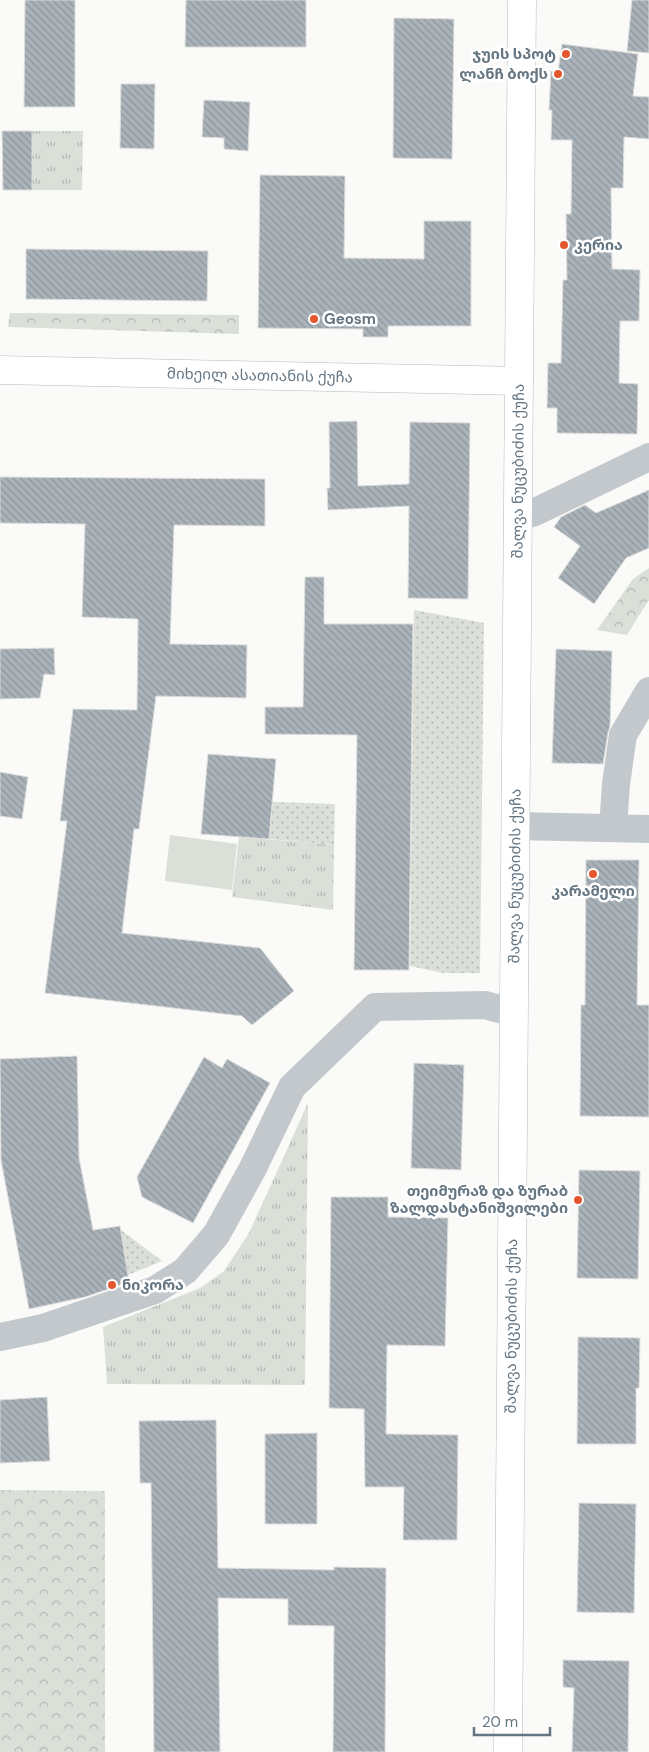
<svg xmlns="http://www.w3.org/2000/svg" width="649" height="1752" font-family="'DM Sans','Noto Sans Georgian',sans-serif">
<style>
.grass{fill:url(#grass-dots)}
.forest{fill:url(#forest-crowns)}
.park{fill:url(#park-tufts)}
.pitch{fill:#dadfd7}
.building{fill:url(#building-back-hatch);stroke:#dcdcda}
.lines{fill:none;stroke-linecap:round;stroke-linejoin:round}
.major-casing{stroke:#b5babe;stroke-width:29}
.minor{stroke:#c3c8cc;stroke-width:28}
.major{stroke:#fff;stroke-width:28}
.poi-dot{fill:#e4572e;stroke:#fff;stroke-width:2}
.labels{text-anchor:middle;dominant-baseline:central;stroke-width:5;stroke-linejoin:round;paint-order:stroke}
.poi-label{font-size:15px;font-weight:bold;fill:#657683;stroke:#fff;text-anchor:end}
.street-label{font-size:15px;fill:#657683;stroke:#fff}
</style>
<defs>
<pattern id="grass-dots" width="8" height="8" patternUnits="userSpaceOnUse" patternTransform="scale(1.25)"><rect width="8" height="8" fill="#dadfd7"/><path d="M2 2h.1M6 6h.1" fill="none" stroke="#b4b9b4" stroke-width="1.8" stroke-linecap="round"/></pattern>
<pattern id="forest-crowns" width="20" height="18" patternUnits="userSpaceOnUse" patternTransform="scale(1.25)"><rect width="20" height="18" fill="#dadfd7"/><path d="M2 6a3 3 0 1 1 6 0M12 15a3 3 0 1 1 6 0" fill="none" stroke="#b4b9b4"/></pattern>
<pattern id="park-tufts" width="24" height="20" patternUnits="userSpaceOnUse" patternTransform="scale(1.25)"><rect width="24" height="20" fill="#dadfd7"/><path d="M3 7l-1-3M5 7V3M7 7l1-3M15 17l-1-3M17 17v-4M19 17l1-3" fill="none" stroke="#b4b9b4"/></pattern>
<pattern id="building-back-hatch" width="6" height="6" patternUnits="userSpaceOnUse" patternTransform="scale(1.25)"><rect width="6" height="6" fill="#aab3b9"/><path d="M-1 5l2 2M0 0l6 6M5-1l2 2" fill="none" stroke="#8e969c"/></pattern>
</defs>
<rect width="100%" height="100%" fill="#fafaf8"/>
<path class="grass" d="M414,610L484,623L480,973H443L410,966Z
M273,802L335,804L334,845L269,839Z
M121,1230L162,1261L128,1275Z"/>
<path class="forest" d="M10,313L239,315V334L8,327Z
M649,568V601H648L627,635L597,630L633,579Z
M0,1490L105,1491V1752H0Z"/>
<path class="park" d="M32,131H83L82,190H32Z
M239,837L334,845L333,910L232,897Z
M308,1103L305,1385L107,1384L103,1327L200,1288L224,1271L249,1233Z"/>
<path class="pitch" d="M170,835L237,844L232,890L165,881Z"/>
<path class="building" d="M25,0H75V107H24Z
M186,0H306V47H185Z
M632,0H649V53L627,51Z
M394,18L454,19L452,159L393,158Z
M562,44L638,54L633,96L649,97V139L624,137L623,188H611L612,269L640,270L639,321H620L619,383L638,384L637,434L557,433V408H547L548,363H561L563,280H567L566,214H571L572,140H551L552,110H549L551,71L558,72Z
M121,84H155L154,149L120,148Z
M204,100L250,102L248,151L224,149V138L202,137Z
M2,131H32V190H3Z
M260,175L345,176L344,258L424,259V221H471V326H388V337H363V329L258,328Z
M26,249L208,251L207,301L26,299Z
M357,421L358,486L409,484L410,422L470,423L468,599L408,598L409,506L328,510L327,488H330L329,422Z
M0,477L265,479V526L174,525L170,644L247,645L246,698L156,696L139,829H134L122,933L260,948L294,991L252,1025L242,1016L45,993L67,821H60L73,709L137,710L138,619L82,617L85,524L0,523Z
M649,490V548L626,558L594,604L558,578L580,546L554,527L561,517L585,505L596,513Z
M305,577H324V624H413L409,970H354L357,735L265,734V707H303Z
M54,648L55,675L44,674L40,698L0,699V649Z
M556,649L612,651L610,726L608,733L603,764L552,763Z
M208,754L276,759L269,839L201,834Z
M0,772L28,777L22,819L0,816Z
M586,860H639L637,1005H649V1117L580,1116L581,1005H585Z
M77,1056L79,1158L93,1230L120,1226L129,1282L85,1297L29,1309L1,1160L0,1059Z
M204,1057L222,1068L227,1059L270,1083L193,1223L142,1197L137,1177Z
M414,1063L464,1065L461,1170L411,1168Z
M579,1170L640,1171L638,1279L577,1278Z
M331,1197H388V1217L448,1218L445,1346L387,1345L386,1434L458,1435L457,1540H403L404,1487H365L364,1409L329,1408Z
M578,1337L640,1338L639,1388H636V1444H577Z
M47,1397L50,1461L0,1463V1400Z
M216,1420L218,1568L334,1570V1567L386,1568L385,1752H333L334,1626L288,1625V1599L218,1598L220,1752H154L151,1483H140L139,1421Z
M317,1433V1524H265V1434Z
M579,1503L636,1504L634,1613L577,1612Z
M563,1660L629,1661L628,1752H572L574,1688L563,1687Z"/>
<g class="lines">
<g class="major-casing">
<g id="major">
<path id="s1" d="M0,370L519,381"/>
<path id="s2" d="M508,1752L522,0"/>
</g>
</g>
<path class="minor" d="M518,517L535,512L649,457
M516,826L649,829
M613,828L616,784L623,735L649,691
M0,1337L43,1328L155,1290L185,1271L216,1235L252,1170L292,1087L375,1007L485,1005L514,1013"/>
<use href="#major" class="major"/>
</g>
<g class="poi-dot">
<circle cx="566" cy="54" r="5"/>
<circle cx="558" cy="74" r="5"/>
<circle cx="564" cy="245" r="5"/>
<circle cx="314" cy="319" r="5"/>
<circle cx="593" cy="874" r="5"/>
<circle cx="578" cy="1200" r="5"/>
<circle cx="112" cy="1285" r="5"/>
</g>
<g class="labels">
<g class="poi-label">
<text x="556" y="54">ჯუის სპოტ</text>
<text x="548" y="74">ლანჩ ბოქს</text>
<text x="574" y="245" text-anchor="start">კერია</text>
<text x="324" y="319" text-anchor="start">Geosm</text>
<text x="593" y="891" text-anchor="middle">კარამელი</text>
<text x="568" y="1191">თეიმურაზ და ზურაბ<tspan x="568" dy="17">ზალდასტანიშვილები</tspan></text>
<text x="122" y="1285" text-anchor="start">ნიკორა</text>
</g>
<g class="street-label">
<text stroke="none"><textPath href="#s1" startOffset="260">მიხეილ ასათიანის ქუჩა</textPath></text>
<text stroke="none"><textPath href="#s2" startOffset="1281">შალვა ნუცუბიძის ქუჩა</textPath></text>
<text stroke="none"><textPath href="#s2" startOffset="876">შალვა ნუცუბიძის ქუჩა</textPath></text>
<text stroke="none"><textPath href="#s2" startOffset="426">შალვა ნუცუბიძის ქუჩა</textPath></text>
</g>
</g>
<path d="M474 1727v8h76v-8" fill="none" stroke="#657683" stroke-width="2.5"/>
<text x="482" y="1727" font-size="15" fill="#657683" stroke="#ffffff" stroke-width="4" paint-order="stroke">20 m</text>
</svg>
